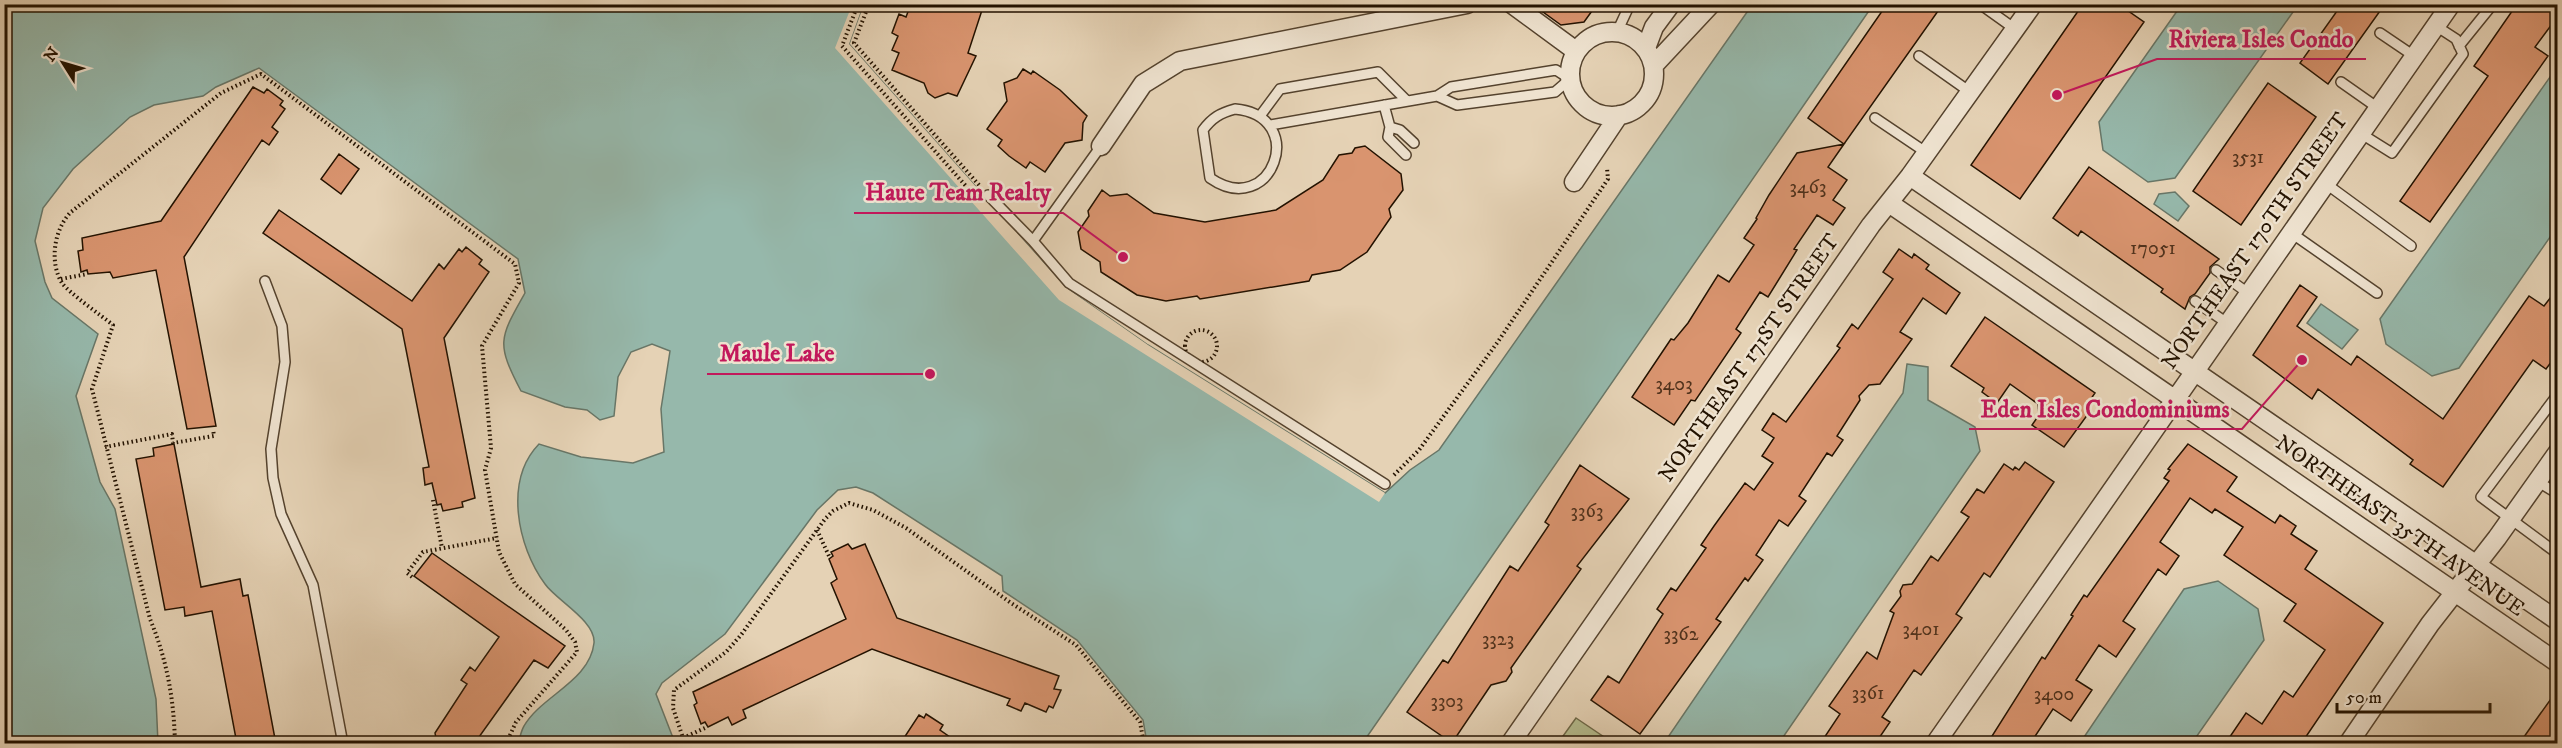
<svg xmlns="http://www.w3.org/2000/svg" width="2562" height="748" font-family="'IM FELL DW Pica',serif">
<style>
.green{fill:#b4bc8e;stroke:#6c6747;stroke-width:1.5}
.water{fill:#96b8ab;stroke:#687667;stroke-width:1.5}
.pier{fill:#e5d2b5}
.building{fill:#d9946f;stroke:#231200;stroke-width:1.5}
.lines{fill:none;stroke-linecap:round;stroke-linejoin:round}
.lane-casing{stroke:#54422d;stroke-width:12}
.street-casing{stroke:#54422d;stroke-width:21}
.path{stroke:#231200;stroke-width:4;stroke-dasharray:1.5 3;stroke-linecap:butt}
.lane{stroke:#eee2cf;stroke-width:9}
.street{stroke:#eee2cf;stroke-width:18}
.labels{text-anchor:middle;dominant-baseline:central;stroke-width:5;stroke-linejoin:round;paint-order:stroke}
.number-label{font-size:20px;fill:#50321c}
.street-label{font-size:22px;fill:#231200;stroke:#eee2cf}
.leader{fill:none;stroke:#c2185b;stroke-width:2}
.callout-dot{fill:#c2185b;stroke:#eee2cf;stroke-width:2}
.callout-label{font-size:24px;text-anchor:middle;font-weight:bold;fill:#c2185b;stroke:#eee2cf;stroke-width:5;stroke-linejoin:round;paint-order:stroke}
</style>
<rect width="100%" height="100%" fill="#e5d2b5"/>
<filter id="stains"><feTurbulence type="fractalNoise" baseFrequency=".00333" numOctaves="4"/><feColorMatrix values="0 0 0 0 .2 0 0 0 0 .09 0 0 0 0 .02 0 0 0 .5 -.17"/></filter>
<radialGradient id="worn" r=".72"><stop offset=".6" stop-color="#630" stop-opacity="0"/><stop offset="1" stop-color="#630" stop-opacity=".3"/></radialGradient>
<path class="green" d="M1576,718L1613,743H1558Z"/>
<path class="water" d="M2182,4L2298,5L2175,178L2148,182L2103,150L2099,122Z
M4,5H863L849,44L1065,287L1148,345L1385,493L1410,470L1439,450L1752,5H1873L1362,744L1147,743L1143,720L1077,640L1003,591L1002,576L873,493L856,487L838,490L817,510L725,634L662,683L656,694L675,743H518C520,738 521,731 524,726C541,696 590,681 594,643C596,621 556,600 545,584C517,546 504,480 539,444L581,457L633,463L664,452L661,409L670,351L652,344L631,352L618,377L614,416L600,420L587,410L565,407L521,391C496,343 499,339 525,293L518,259L259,68L216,87L203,96L154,105L130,117L73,169L43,208L35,241L45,282L52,298L98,334L76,396L100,482L115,509L156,699L158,743H5Z
M2557,67V227L2459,368L2432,376L2386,344L2380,319Z
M2175,192L2189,206L2178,221L2154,204L2159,194Z
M2321,304L2358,330L2342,349L2307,323Z
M1907,364L1928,367V400L1975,427L1980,451L1779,743H1664L1903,393Z
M2218,581L2258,609L2264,640L2192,743H2080L2184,589Z"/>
<path class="pier" d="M852,5H863L849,44L1065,287L1148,345L1385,493L1379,502L1059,300L835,48Z"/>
<path class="building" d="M911,4H984L968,53L976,56L957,96L948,93L935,98L928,93L924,83L892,70L899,53L892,50L898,36L892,33L899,14L906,17Z
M1532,4H1597L1584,22L1561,25Z
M1887,4H1943L1844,144L1808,118Z
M2083,4H2118L2144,22L2020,199L1971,165Z
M2342,4H2385L2328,84L2300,63Z
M2517,4H2558V16L2535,47L2548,56L2430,222L2400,201L2488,76L2474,66Z
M1023,69L1031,74L1033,71L1060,90L1087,116L1083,123L1082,140L1065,143L1045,172L1030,162L1026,168L1009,156L998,146L1002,140L987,129L1007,101L1004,83L1017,78Z
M2268,83L2316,117L2241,225L2193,191Z
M253,87L264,93L267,89L283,101L280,105L285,109L272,127L278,132L269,145L262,140L184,257L216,426L187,429L156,270L113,278L110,272L88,274L87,270L81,272L78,251L83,250L82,238L161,221Z
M1844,144L1828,167L1847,180L1833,200L1845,208L1833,225L1817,215L1794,249L1797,250L1768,297L1760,292L1736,329L1741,333L1695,401L1691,400L1674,425L1632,397L1671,339L1674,340L1688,323L1718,275L1729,282L1754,245L1744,238L1757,219L1756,218L1769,195L1797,153Z
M1365,146L1401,174L1403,190L1389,209L1391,217L1367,252L1340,270L1312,275L1309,281L1200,299L1197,296L1166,301L1137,295L1101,272L1100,262L1081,249L1078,232L1089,216L1088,211L1102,190L1110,196L1127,194L1154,213L1205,222L1276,210L1323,180L1339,155L1352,153L1355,148Z
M339,154L359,169L341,194L321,179Z
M2089,167L2219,259L2210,267V273L2195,294L2190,297L2185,309L2161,292L2163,289L2081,231L2078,236L2053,218Z
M279,210L412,301L439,264L444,269L459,249L462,252L466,247L482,260L479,264L489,272L444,338L475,498L462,502L463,507L443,511L441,504L437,505L432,483L425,485L423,468L429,467L402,329L263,233Z
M1899,249L1912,258L1914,254L1929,265L1926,269L1960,293L1946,314L1923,298L1900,332L1912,339L1880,384L1869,385L1859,396L1860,400L1837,436L1843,440L1832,456L1827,453L1799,496L1806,501L1788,526L1779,520L1756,555L1763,560L1748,581L1745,578L1716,619L1721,622L1640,734L1591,700L1608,676L1619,683L1663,614L1657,609L1671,588L1676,591L1706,548L1701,545L1714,526L1745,483L1754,490L1773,463L1762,456L1774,438L1762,430L1773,413L1786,422L1840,348L1837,346L1852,324L1858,329L1893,279L1883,272Z
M2300,285L2317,297L2297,326L2351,365L2357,356L2443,419L2529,296L2544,306L2558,288V353L2546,369L2533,360L2443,487L2410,464L2413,460L2318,389L2312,399L2253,355Z
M1985,317L2095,393L2086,406L2091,410L2064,447L2032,425L2039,415L2038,404L2010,384L1997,403L1982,392L1984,388L1951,366Z
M174,444L201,587L240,579L243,596L248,595L276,744H237L212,611L185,616L184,607L165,610L136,459L154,456L153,448Z
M2188,444L2237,477L2227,491L2275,523L2280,515L2296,526L2291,534L2317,551L2305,569L2383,623L2301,744H2225L2246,713L2262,724L2284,691L2293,697L2325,650L2284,621L2296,604L2224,555L2243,527L2215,509L2212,513L2190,498L2160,542L2179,556L2166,575L2158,569L2123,621L2135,629L2116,657L2099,645L2076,680L2092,690L2071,721L2053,709L2030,744H1987L2042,657L2045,659L2073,616L2071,615L2084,595L2087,597L2169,481L2164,478L2170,470L2168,469Z
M2025,462L2054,482L1990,577L1984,573L1956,614L1962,618L1921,675L1914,670L1882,717L1890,722L1875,744H1820L1840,714L1829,706L1867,652L1877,659L1894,613L1890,611L1901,596L1900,591L1903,585L1912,584L1931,556L1938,561L1969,517L1961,512L1977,489L1984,493L2004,464L2013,470L2015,467L2019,470Z
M1580,465L1629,499L1577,566L1581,569L1511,668L1512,672L1506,681L1491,685L1452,743L1407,712L1443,660L1448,663L1510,566L1518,571L1549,525L1545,522Z
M848,544L852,549L865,544L897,618L1059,676L1054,689L1061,690L1053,708L1049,706L1046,712L1025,703L1021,711L1007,705L1010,699L872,649L743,710L746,718L732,725L728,717L708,727L705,722L701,724L694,705L697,703L693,692L846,619L831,583L837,579L829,559L833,556L831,552Z
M432,553L565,646L548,668L534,660L474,744H437L435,733L467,684L461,680L470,667L475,671L499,637L414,576Z
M2558,689V744H2519L2533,724Z
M926,714L943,725L940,730L960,744H900L919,715L924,718Z"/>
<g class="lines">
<g class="lane-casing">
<path id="lane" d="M1980,4L2015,29
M1617,32L1630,4
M2380,33L2414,56
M2459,46L2493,4
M1919,56L1970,92
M1556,70L1570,79L1555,92L1457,105L1437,96L1451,87Z
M2341,82L2378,108
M1384,105L1390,127
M1235,109C1310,116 1272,221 1210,178L1203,130C1212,118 1220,113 1235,109Z
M1260,116L1280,89L1378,72L1407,101
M1875,118L1927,153
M1270,125L1437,96
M2360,133L2392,153L2463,54L2456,39L2436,26
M1406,155L1388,137L1390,127L1400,130L1414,143
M2325,183L2411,246
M988,195L1033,241L1069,283L1385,484
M2290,232L2377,293
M1033,241L1101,146
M2216,270L2248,293
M265,281L282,326L285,362L271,449L273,478L281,514L313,585L343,744
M2195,301L2227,323
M2558,394L2481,497L2558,554
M2537,481L2558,494"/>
</g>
<g class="street-casing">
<path id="street" d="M1512,4L1576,51
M1570 74a42 42 0 1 1 84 0a42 42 0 1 1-84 0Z
M1646,48L1654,27L1671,4
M1654,65L1711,4
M1101,146L1143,84L1180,61L1467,4
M1910,176L2558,621
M1574,182L1619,115
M1889,203L2558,663
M1510,744L1871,225L1910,176L2033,4
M1935,744L2451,4
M2348,744L2430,624L2497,538L2558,452"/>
</g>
<path class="path" d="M858,4L842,46L973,194
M869,4L854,43L979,185
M61,279L87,274
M1185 346a16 16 0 1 1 32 0a16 16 0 1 1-32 0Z
M105,447L172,434L173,443L214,436L213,429
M1394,475L1419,450L1497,343L1608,179L1607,168
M433,500L442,548
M817,530L829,556
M412,577L407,573L423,552L497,538
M683,738L705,728
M175,744C174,699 167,660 150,619L92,389L113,325C102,316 69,293 62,283C49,262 54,229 71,212L221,93L261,74L515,264L519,283L482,346L491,448L485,470L499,552L515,584L566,630L575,642L577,652L516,722L506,744
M685,744L673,708L674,690L726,652L741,635L825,519L833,511L849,503L873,510L906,528L1011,603L1076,645L1140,722L1144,744"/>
<use href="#lane" class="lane"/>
<use href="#street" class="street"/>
</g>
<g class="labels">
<g class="number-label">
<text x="2248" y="157">3531</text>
<text x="1808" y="187">3463</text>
<text x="2153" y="248">17051</text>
<text x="1674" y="384">3403</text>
<text x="1587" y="511">3363</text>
<text x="1921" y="629">3401</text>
<text x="1681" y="634">3362</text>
<text x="1498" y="639">3323</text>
<text x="1868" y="693">3361</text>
<text x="2054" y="694">3400</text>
<text x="1447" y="701">3303</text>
</g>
<g class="street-label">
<text transform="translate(2255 241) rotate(-55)">NORTHEAST 170TH STREET</text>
<text transform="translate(1749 358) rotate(-55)">NORTHEAST 171ST STREET</text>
<text transform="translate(2400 526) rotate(35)">NORTHEAST 35TH AVENUE</text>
</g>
</g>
<path class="leader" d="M2057 95L2157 59H2366M1123 257L1063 213H854M930 374L846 374H707M2302 360L2242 429H1969"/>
<g class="callout-dot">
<circle cx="2057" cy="95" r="6"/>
<circle cx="1123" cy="257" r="6"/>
<circle cx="930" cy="374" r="6"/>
<circle cx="2302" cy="360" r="6"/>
</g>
<g class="callout-label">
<text x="2261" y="47">Riviera Isles Condo</text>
<text x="958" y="200">Haute Team Realty</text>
<text x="777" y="361">Maule Lake</text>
<text x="2105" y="417">Eden Isles Condominiums</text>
</g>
<rect width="2562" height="748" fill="none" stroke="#e5d2b5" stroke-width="24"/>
<rect x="6" y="6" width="2550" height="736" fill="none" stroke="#231200" stroke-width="3"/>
<rect x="12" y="12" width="2538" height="724" fill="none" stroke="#231200" stroke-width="1.5"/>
<g transform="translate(63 63) rotate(307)" stroke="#eee2cf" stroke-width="4.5" paint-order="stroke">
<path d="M0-4.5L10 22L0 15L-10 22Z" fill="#231200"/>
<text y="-9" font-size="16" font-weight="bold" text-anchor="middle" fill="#231200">N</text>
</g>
<path d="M2337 703v9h153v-9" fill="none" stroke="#231200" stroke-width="3"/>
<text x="2346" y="703" font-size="18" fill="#231200" stroke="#eee2cf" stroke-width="4.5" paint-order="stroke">50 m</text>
<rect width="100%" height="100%" filter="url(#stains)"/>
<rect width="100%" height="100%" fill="url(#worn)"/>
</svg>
